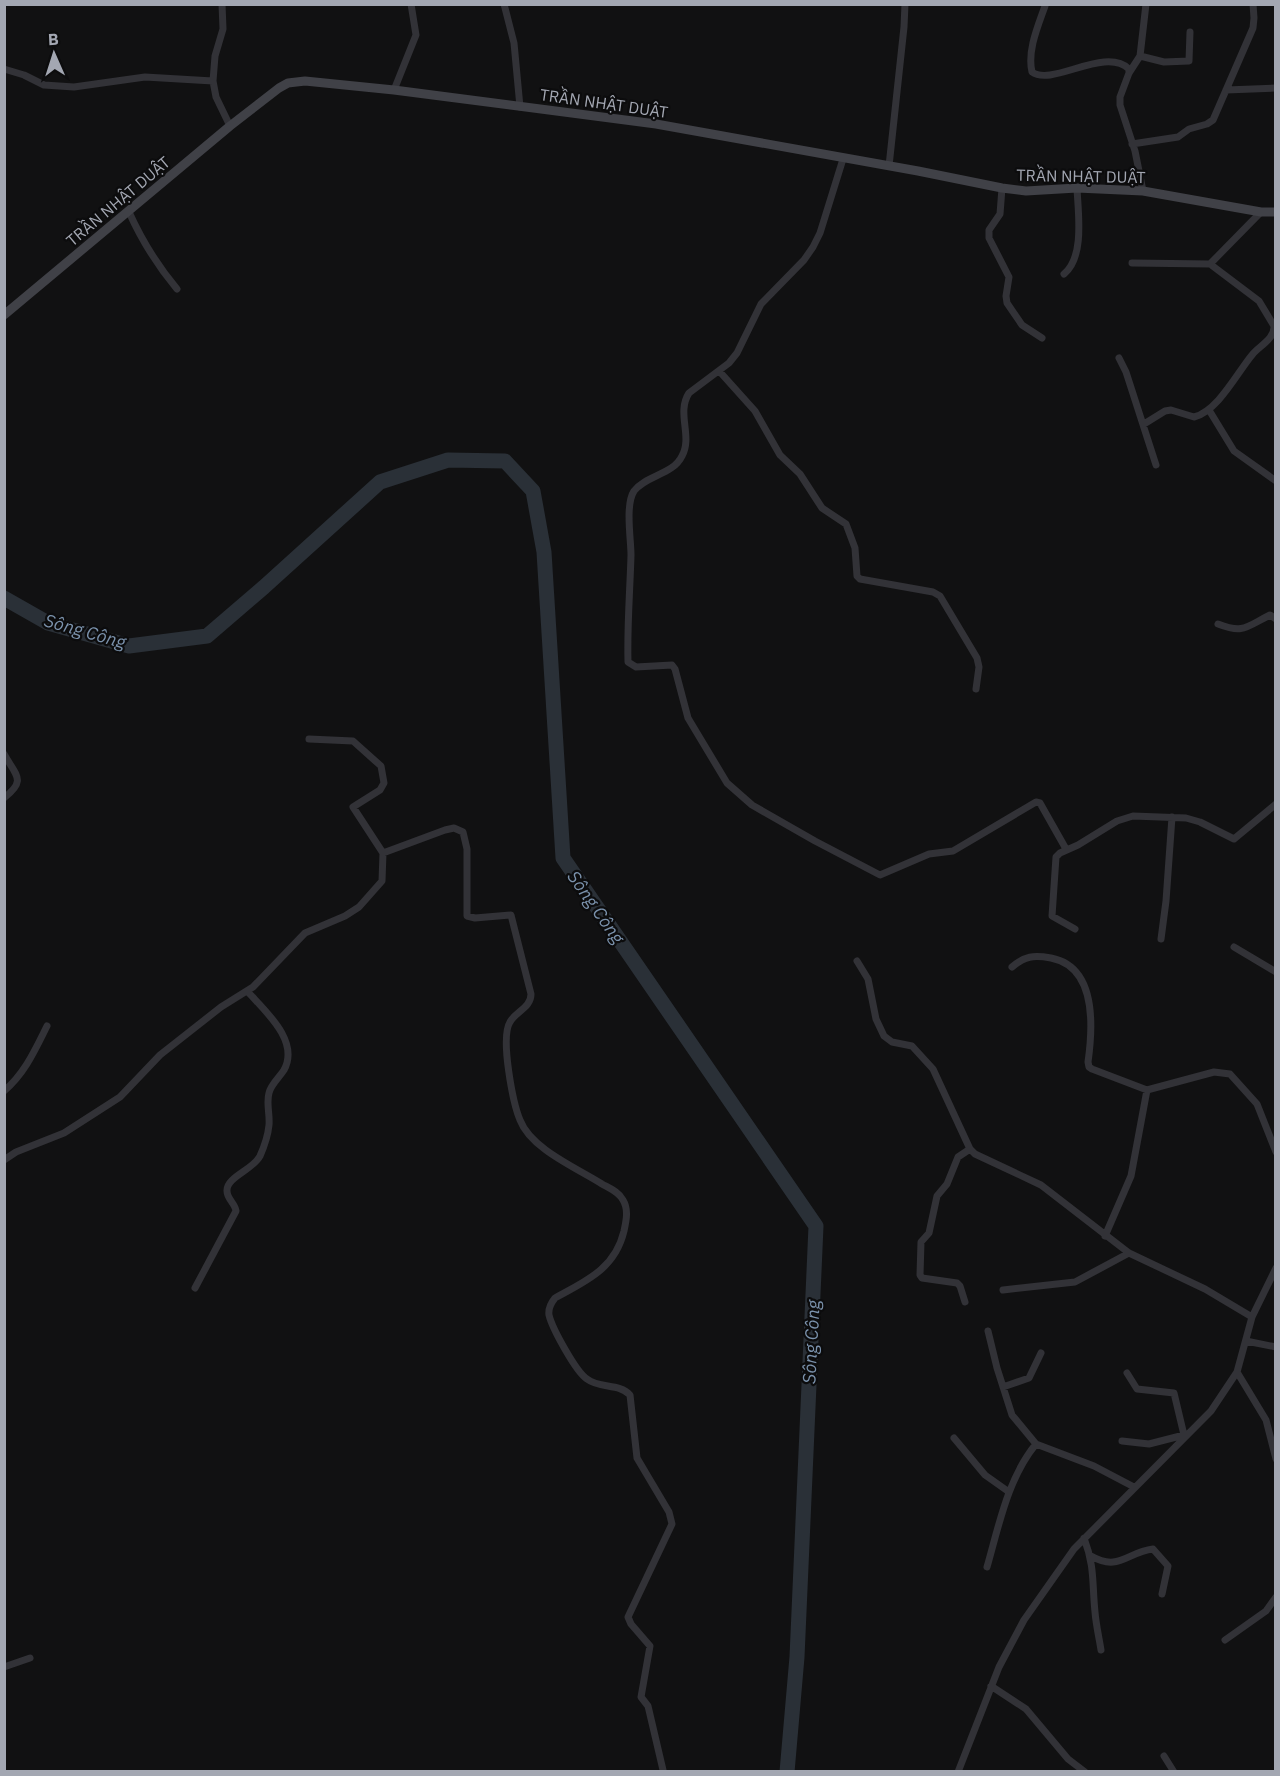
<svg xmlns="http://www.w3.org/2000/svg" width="1280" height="1776" font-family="'IBM Plex Sans',sans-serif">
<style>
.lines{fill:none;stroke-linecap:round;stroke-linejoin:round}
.river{stroke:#2a3037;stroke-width:15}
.street{stroke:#323237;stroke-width:7}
.secondary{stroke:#404147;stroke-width:9}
.labels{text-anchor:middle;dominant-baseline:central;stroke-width:4.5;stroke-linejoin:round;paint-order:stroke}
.street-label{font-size:16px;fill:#a3a7b2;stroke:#0c0c0d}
.water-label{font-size:18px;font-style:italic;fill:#7b92ac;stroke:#0c0c0d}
</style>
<rect width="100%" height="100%" fill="#111112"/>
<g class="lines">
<path class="river" d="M4,598L48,623L129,646L207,636L264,587L380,482L448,460L505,461L533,491L544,552L563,858L816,1226L797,1657L787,1772"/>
<path class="street" d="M222,4L223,29L215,56L213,81L216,97L230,126
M504,4L514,43L520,107
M1045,6C1038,26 1027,51 1032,72C1052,87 1105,46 1129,69V73
M1140,56L1164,62L1189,61L1190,32
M4,69L24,75L44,85L74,87L145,77L213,81
M394,90L416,35L411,4
M1226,90L1276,88
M1132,144L1178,137L1189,129L1207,124L1213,120L1253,28L1254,18L1253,4
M843,159L820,233L813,247L804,260L761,304L737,353L729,363L689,393C676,413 693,436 682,456C673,475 646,475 634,491C625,505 631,539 631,555C630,591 627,626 628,662L636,667L672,665L675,669L688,718L727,783L752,805L815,841L880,875L929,854L953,851L1036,802L1040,803L1066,849
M889,166L904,27L905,4
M1002,188L1000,214L989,230V238L1009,277L1006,296L1007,303L1022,325L1042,338
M1143,191L1135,151L1120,105V97L1129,73L1140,56L1146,4
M129,212C142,241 157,265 177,289
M1132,263L1210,264L1259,301L1274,326C1275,339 1259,346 1252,355C1237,373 1218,411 1194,417L1171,410L1165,411L1144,424
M1210,264L1261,212
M1064,274C1085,257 1078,212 1077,188
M1119,358L1126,372L1156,465
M720,372L755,411L780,455L800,474L822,508L846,524L855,548L857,576L860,579L933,592L940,596L977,658L979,667L976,689
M1209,410L1234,451L1276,481
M1218,624C1244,634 1246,627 1270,615L1276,619
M4,754C16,776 27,780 4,798
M383,853L445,830L454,828L463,832L467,849V916L475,918L511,915L531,994C531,1008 516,1011 510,1022C500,1038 513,1103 520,1120C531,1149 577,1168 602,1184C609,1188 619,1192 623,1200C629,1210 626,1221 624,1231C615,1269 586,1281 555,1298C551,1303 548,1308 549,1315C552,1328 576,1372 587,1379C600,1389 619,1383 630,1395L637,1458L669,1512L672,1524L628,1617L631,1624L650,1646L641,1697L648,1706L663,1770
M1075,929L1052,916L1056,857L1060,853L1078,845L1117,821L1133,816L1186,818L1200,822L1234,839L1276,804
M1161,939L1166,901L1172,817
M1234,947L1276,972
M857,961L868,979L876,1019L884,1036L892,1042L912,1046L933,1069L970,1149L975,1154L1041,1185L1129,1253L1205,1289L1252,1317
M1012,967C1025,956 1033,955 1051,958C1097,967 1093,1027 1088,1062L1089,1067L1092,1069L1147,1090L1214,1072L1230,1074L1257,1104L1276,1152
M4,1091C25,1073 35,1050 47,1026
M4,1160L16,1152L64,1133L120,1097L160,1055L221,1007L253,987L305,933L345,916L359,907L382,881L383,853L353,807L380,790L384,783L381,766L353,741L309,739
M1105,1236L1131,1176L1147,1090
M195,1288L236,1211C235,1203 227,1199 227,1191C226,1177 253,1170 260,1156C264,1147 268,1135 269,1125C270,1114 266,1103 269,1093C271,1084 279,1078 284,1070C300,1041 265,1011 248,992
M1003,1290L1075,1282L1129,1253
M965,1302L960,1286L957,1283L922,1278L920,1275L921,1242L929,1233L937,1196L947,1184L958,1157L970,1149
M988,1331L997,1368L1012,1415L1036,1444L1094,1466L1134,1487
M1246,1341L1276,1347
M1237,1372L1266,1420L1276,1459
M1127,1373L1137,1389L1174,1393L1184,1435
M1003,1387L1029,1378L1041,1353
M954,1438L985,1475L1009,1492
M1122,1441L1149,1444L1188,1434
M1084,1538C1095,1567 1092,1583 1095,1612C1096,1625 1099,1637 1101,1650
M1091,1556C1119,1572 1127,1552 1153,1549L1168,1566L1162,1594
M987,1567C999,1525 1008,1478 1036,1444
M1225,1640L1266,1611L1276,1597
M4,1667L30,1658
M991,1686L1026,1709L1068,1759L1085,1772
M1164,1756L1174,1772
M958,1772L999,1667L1024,1620L1074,1549L1211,1411L1237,1372L1252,1317L1276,1268"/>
<path class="secondary" d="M4,315L230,126L279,88L288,83L305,81L394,90L656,124L918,171L1002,188L1026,191L1077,188L1143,191L1261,212H1276"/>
</g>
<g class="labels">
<g class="street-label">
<text transform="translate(604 103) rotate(8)">TRẦN NHẬT DUẬT</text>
<text transform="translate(1081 176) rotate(1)">TRẦN NHẬT DUẬT</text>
<text transform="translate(118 201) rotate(-40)">TRẦN NHẬT DUẬT</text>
</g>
<g class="water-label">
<text transform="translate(85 631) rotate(16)">Sông Công</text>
<text transform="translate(596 907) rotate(55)">Sông Công</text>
<text transform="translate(811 1342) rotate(-87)">Sông Công</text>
</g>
</g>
<rect width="1280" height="1776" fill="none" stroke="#a3a7b2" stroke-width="12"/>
<g transform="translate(54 54) rotate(357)" stroke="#0c0c0d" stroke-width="4.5" paint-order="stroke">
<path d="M0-4.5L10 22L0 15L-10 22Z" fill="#a3a7b2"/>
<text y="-9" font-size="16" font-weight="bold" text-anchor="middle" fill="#a3a7b2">B</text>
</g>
</svg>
